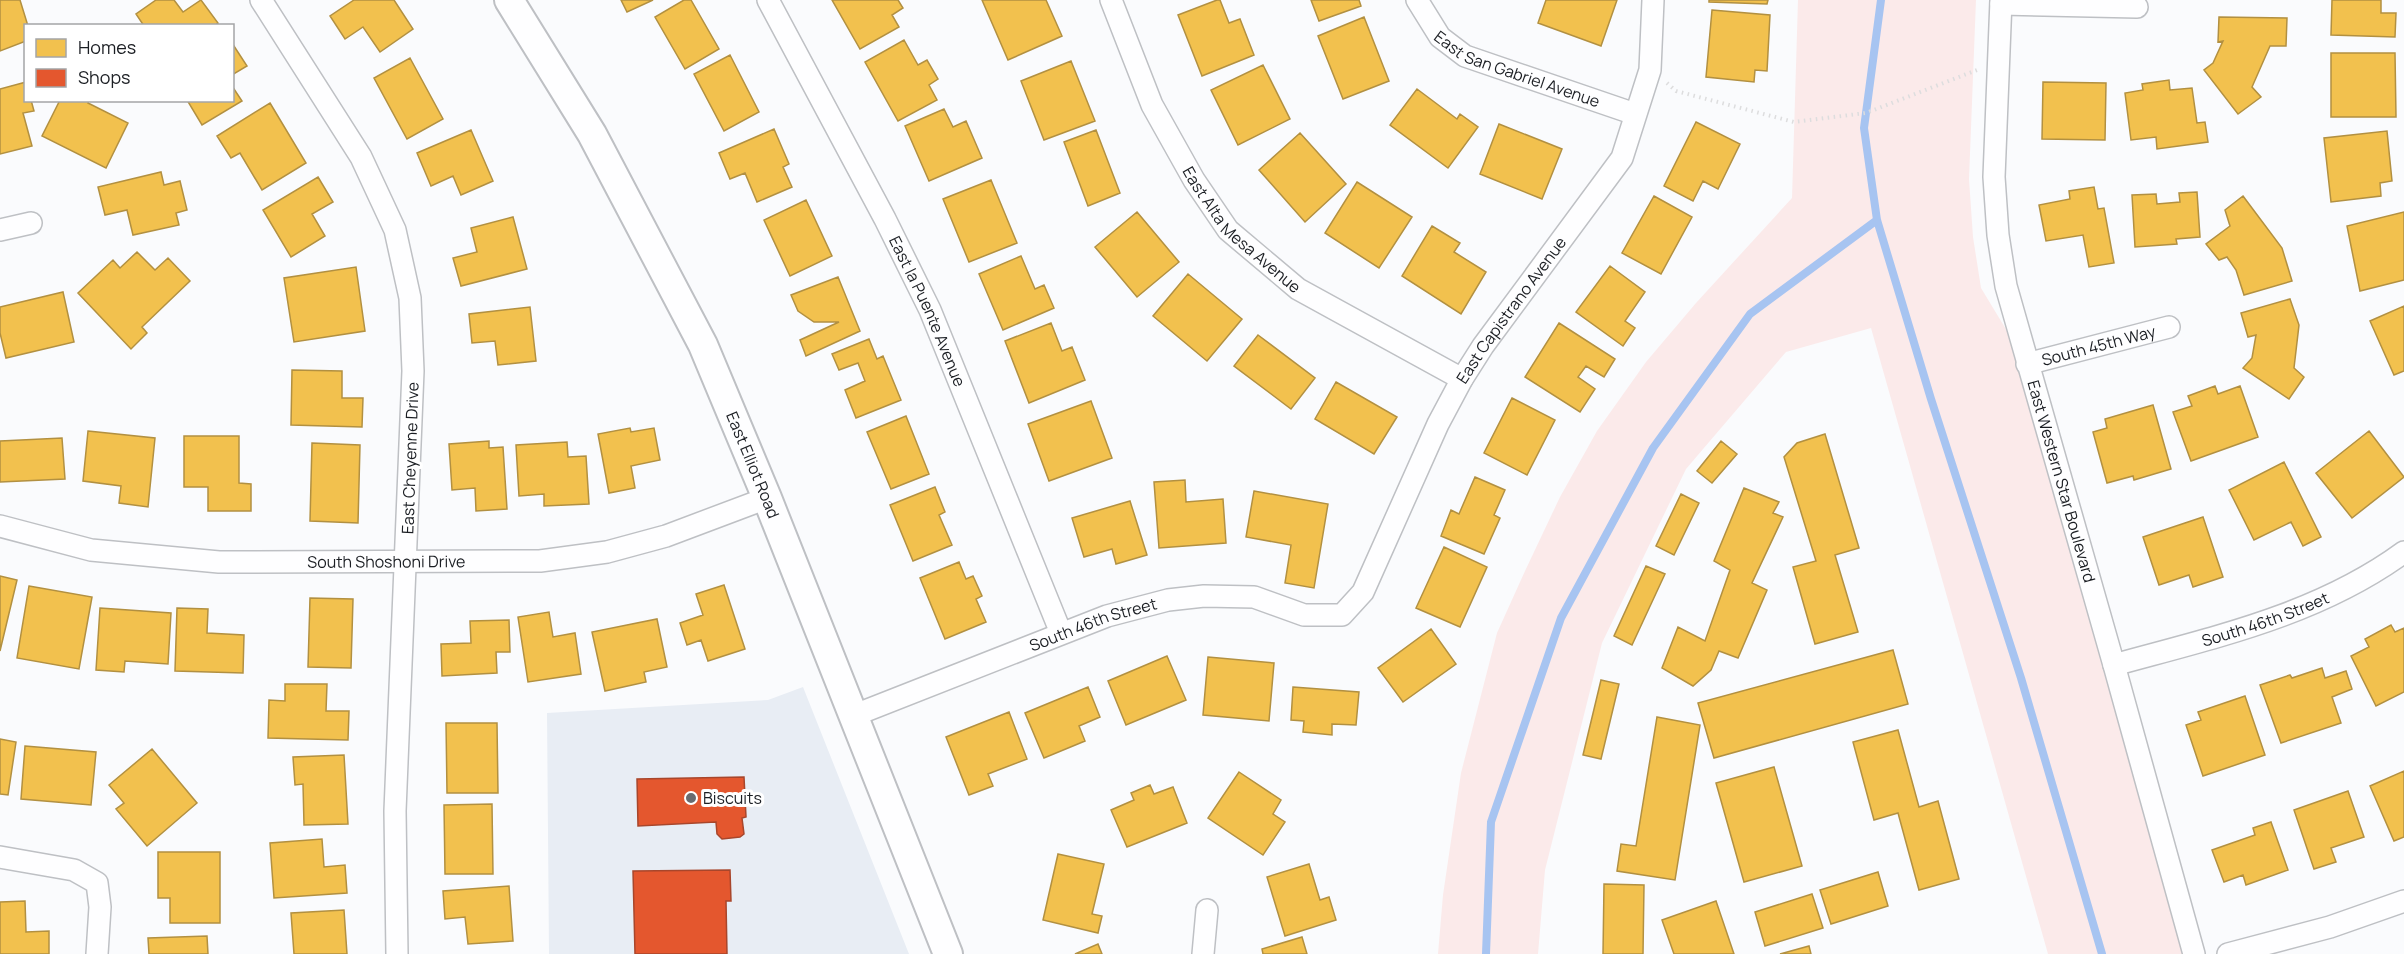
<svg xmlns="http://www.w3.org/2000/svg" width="2404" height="954" font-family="Manrope,sans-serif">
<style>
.built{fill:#e8edf4}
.green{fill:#fbeaea}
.homes{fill:#f2c14e;stroke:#b29041;stroke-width:1.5}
.shops{fill:#e4572e;stroke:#a8462b;stroke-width:1.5}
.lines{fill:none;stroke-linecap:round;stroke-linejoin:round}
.stream{stroke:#a7c4f1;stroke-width:8}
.street-casing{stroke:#bec0c4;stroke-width:24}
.secondary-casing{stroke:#bec0c4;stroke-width:32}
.path{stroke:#ddddde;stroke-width:4;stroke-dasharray:1.5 4.5;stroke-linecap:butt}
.street{stroke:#fefeff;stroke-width:21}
.secondary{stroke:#fefeff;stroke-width:28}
.poi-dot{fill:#696b6f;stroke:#fff;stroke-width:2}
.labels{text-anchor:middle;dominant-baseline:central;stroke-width:6;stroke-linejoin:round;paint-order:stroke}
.street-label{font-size:16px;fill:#1b1e23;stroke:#fff}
.poi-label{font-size:16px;fill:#1b1e23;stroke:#fff;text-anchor:start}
</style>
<rect width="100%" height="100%" fill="#fafbfd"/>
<path class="built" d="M803,687L909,954H549L547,713L768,700Z"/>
<path class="green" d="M1798,0H1976L1969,179L1973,237L1981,288L2027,364L2194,954H2048L1871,328L1786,352L1686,469L1602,643L1545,870L1538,954H1438L1443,895L1461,773L1497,633L1525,571L1560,497L1597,431L1646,362L1696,303L1792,198Z"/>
<path class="homes" d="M0,0H20L28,26H26V41L0,51Z
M156,0H174L183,12L201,0L218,23L214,26H144L136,14Z
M354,0H394L413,29L380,52L363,27L345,39L330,16Z
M621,0H653L627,12Z
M684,0H691L719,49L685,69L655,17Z
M832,0H898L903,8L892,15L899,27L860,49Z
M982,0H1046L1062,36L1008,60Z
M1217,0H1220L1229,23L1240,19L1254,55L1202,76L1178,15Z
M1311,0H1359L1361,6L1319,21Z
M1546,0H1617L1601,46L1538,23Z
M1709,0H1768L1767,4L1709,2Z
M2332,0H2381V13H2396L2395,37L2331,35Z
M1712,10L1770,15L1767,71L1755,70L1754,82L1706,77Z
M1364,17L1389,81L1343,99L1318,36Z
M2219,17L2287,18L2286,46H2270L2252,87L2261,97L2238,114L2204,70L2213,63L2223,41L2218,42Z
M904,40L918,65L927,60L938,79L929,85L937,100L898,121L865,62Z
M232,43L247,66L232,75Z
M2331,53H2395L2396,117H2331Z
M730,55L759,112L724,131L694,74Z
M410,58L443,119L407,139L374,78Z
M1071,61L1095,121L1044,140L1021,81Z
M1263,65L1290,119L1238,145L1211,90Z
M2169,80L2170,90L2192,88L2197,123L2205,122L2208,142L2157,149L2156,137L2131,140L2125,93L2143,90L2142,84Z
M26,82V100H31L34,111L23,113L32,146L0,154V89Z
M2043,82L2106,83L2105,140L2042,139Z
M232,86L242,101L202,125L187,100H232Z
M1417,89L1457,119L1460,114L1478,127L1448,168L1390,125Z
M60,100H89L88,103L128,123L106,168L42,136Z
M270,103L306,163L262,190L240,153L231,158L217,136Z
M944,109L953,127L966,121L982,158L929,181L905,126Z
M1696,122L1740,144L1718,189L1703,181L1693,201L1664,186Z
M1499,124L1562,149L1542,199L1480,174Z
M774,129L789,164L783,167L792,187L757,202L745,173L730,179L719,153Z
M471,130L493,181L461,195L453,176L431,186L417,153Z
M1096,130L1120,193L1088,206L1064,142Z
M2387,131L2392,181L2380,183L2381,196L2331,202L2324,138Z
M1300,133L1346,184L1305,222L1259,170Z
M161,172L164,185L180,181L187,210L176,213L179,225L133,235L127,210L105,215L98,187Z
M318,177L333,202L312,214L325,236L291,257L263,210Z
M991,180L1017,243L969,262L943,199Z
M1357,182L1412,217L1379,268L1325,233Z
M2094,187L2098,209L2104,208L2114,263L2089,267L2083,235L2046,241L2039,205L2070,199L2069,191Z
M2197,192L2200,237L2176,239L2177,244L2135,247L2132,195L2156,194L2157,204L2180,202L2179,193Z
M1654,196L1692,217L1661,274L1622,253Z
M2243,196L2282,248L2292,281L2244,295L2236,270L2227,257L2219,260L2206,244L2230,226L2225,210Z
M806,200L832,256L790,276L764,220Z
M1137,212L1179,262L1137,297L1095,247Z
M2404,212V280L2360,291L2347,226Z
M513,217L527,269L461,286L453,258L477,252L471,228Z
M1432,226L1460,243L1454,252L1486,272L1461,314L1402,276Z
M137,252L155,270L168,258L190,281L142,327L147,333L131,349L78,293L113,260L120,268Z
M1021,256L1035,289L1044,285L1054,308L1003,330L979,274Z
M1610,266L1645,292L1625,321L1635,328L1623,346L1576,312Z
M356,267L365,331L294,342L284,278Z
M1188,274L1242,319L1207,361L1153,316Z
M838,277L860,331L806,356L800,340L839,322H814L798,311L791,295Z
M63,292L74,342L6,358L0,333V307Z
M2290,299L2299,325L2294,368L2304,377L2289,399L2243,368L2252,358L2256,335L2248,337L2241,313Z
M2404,306V371L2394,375L2370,321Z
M530,307L536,361L498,365L495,341L472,343L469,314Z
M1051,323L1062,351L1072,347L1085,380L1029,403L1005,341Z
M1559,323L1615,359L1604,377L1586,366L1578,377L1595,389L1580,412L1525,377Z
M1258,335L1315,378L1291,409L1234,366Z
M869,339L877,359L883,356L901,400L856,418L845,390L865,381L858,363L839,370L832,354Z
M292,370L342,371V398H363L362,427L291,425Z
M1336,382L1397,417L1374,454L1315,419Z
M2215,386L2218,394L2240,386L2258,437L2191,461L2173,412L2192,406L2188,396Z
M1512,398L1555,420L1527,475L1484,453Z
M1091,401L1112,458L1049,481L1028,424Z
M2153,405L2171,469L2134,480L2133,476L2107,483L2093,432L2107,428L2105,419Z
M906,416L929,474L891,489L867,432Z
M630,428L631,432L654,428L660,460L631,466L635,488L609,493L598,434Z
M88,431L155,438L148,507L119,503L121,486L83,481Z
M2369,431L2404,477L2352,518L2316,473Z
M1825,434L1859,548L1835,555L1858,632L1815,644L1793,567L1816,561L1784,457L1797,443Z
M184,436H239V483L251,484V511H208V487H184Z
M62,438L65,479L0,482V441Z
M489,441V448L503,447L507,509L476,511L475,488L452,490L449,444Z
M1721,441L1737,454L1712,483L1697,471Z
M567,442L568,457L586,456L589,504L544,506V494L519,496L516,445Z
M312,443L360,445L358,523L310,521Z
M2284,462L2321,537L2303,546L2291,522L2254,540L2229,490Z
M1475,477L1505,490L1494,515L1500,518L1484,554L1441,536L1451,510L1459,514Z
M1185,480L1186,502L1223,499L1226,543L1159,548L1154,482Z
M935,487L945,512L939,515L952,545L913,561L890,505Z
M1744,488L1779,502L1773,513L1783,517L1752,583L1767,590L1738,658L1719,651L1711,670L1693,686L1662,668L1678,627L1705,641L1730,570L1714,561Z
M1254,491L1328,504L1314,588L1285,583L1291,545L1246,537Z
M1681,494L1699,503L1674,555L1656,546Z
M1130,501L1147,555L1116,564L1112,549L1084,557L1072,518Z
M2203,517L2223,577L2193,587L2189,575L2159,585L2143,537Z
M1444,547L1487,567L1460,627L1416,608Z
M959,562L966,579L973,576L982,596L976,599L986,622L945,639L920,578Z
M1646,566L1665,574L1632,645L1614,636Z
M0,576L17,580L0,651Z
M724,585L745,649L708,661L701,640L687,645L680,623L703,615L696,594Z
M29,586L92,597L79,669L17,658Z
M310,598L353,599L351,668L308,667Z
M100,608L171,613L168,664L125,661L124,672L96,670Z
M177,608L208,609L207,633L244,635L243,673L175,671Z
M549,612L553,637L575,633L581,674L528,682L518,617Z
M657,619L667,667L644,672L646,682L605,691L592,632Z
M509,620L510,652H496L497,673L442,676L441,644L471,643L470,621Z
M2391,625L2395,632L2404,628V692L2376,706L2351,656L2369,647L2365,639Z
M1431,629L1456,664L1403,702L1378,668Z
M1893,650L1908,704L1714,758L1698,703Z
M1167,656L1186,700L1126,725L1108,681Z
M1208,657L1274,663L1269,721L1203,715Z
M2322,668L2325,678L2346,671L2352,689L2332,697L2341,723L2281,743L2260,685L2290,675L2292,678Z
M1601,680L1619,684L1601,759L1583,755Z
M285,684H327L326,711H349L348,740L268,738L269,700L285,701Z
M1088,687L1100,717L1079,726L1085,741L1044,758L1025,713Z
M1293,687L1359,692L1356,725L1332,724V735L1303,732L1304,721L1291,720Z
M2245,696L2265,755L2203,776L2186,725L2201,720L2198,712Z
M1009,712L1027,759L988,774L993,786L969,795L946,737Z
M1657,717L1700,725L1675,880L1617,871L1621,844L1636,846Z
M446,723H497L498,793H447Z
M1898,730L1919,807L1938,801L1959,879L1919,890L1898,813L1874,820L1853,742Z
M0,739L16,742L8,795L0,794Z
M25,746L96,752L91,805L21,799Z
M152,749L197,803L147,846L116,809L124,803L109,785Z
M344,755L348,824L304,825L303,784L295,785L293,757Z
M1774,767L1802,866L1744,882L1716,783Z
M2404,771V837L2394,841L2370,786Z
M1239,772L1281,800L1273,814L1285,822L1263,855L1208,818Z
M1150,785L1154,794L1173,787L1187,823L1127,847L1111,810L1134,800L1131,793Z
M2348,791L2364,837L2331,848L2336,862L2314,869L2294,810Z
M492,804L493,874H445L444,805Z
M2271,822L2288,870L2246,885L2243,875L2224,882L2212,850L2255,835L2253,828Z
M322,839L324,867L345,865L347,893L274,898L270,843Z
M158,852H220V923H170V898H158Z
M1058,854L1104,864L1092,914L1102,916L1098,933L1043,920Z
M1309,864L1320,900L1329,897L1336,920L1285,936L1267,877Z
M1878,872L1888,906L1831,924L1820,890Z
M1604,884L1644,885L1643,954H1603Z
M509,886L513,941L468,944L465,917L445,919L443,891Z
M1812,894L1823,928L1765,946L1755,912Z
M25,901L26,932L49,931V954H0V902Z
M1716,901L1734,954H1674L1662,920Z
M344,910L347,954H294L291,913Z
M207,936L208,954H149L148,938Z
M1302,937L1307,954H1263L1262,949Z
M1098,944L1102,954H1075Z
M1809,946L1811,954H1780Z"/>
<path class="shops" d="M744,777L746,817L742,818L744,834L740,837L722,839L717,834L716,822L638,826L637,779Z
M730,870L731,901H726L727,954H635L633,871Z"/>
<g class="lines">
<path class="stream" d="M1881,0L1864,128L1877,220L1931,399L2021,678L2102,954
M1486,954L1491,822L1561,618L1653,448L1750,314L1877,220"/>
<g class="street-casing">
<g id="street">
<path d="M261,0L361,157L395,230L410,298L413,371L395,811L397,954"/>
<path id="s1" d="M768,0L885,219L930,310L1061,633"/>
<path id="s2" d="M1111,0L1152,105L1194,180L1228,230L1298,289L1462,379"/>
<path id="s3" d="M1417,0L1440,37L1465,56L1635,114"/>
<path id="s4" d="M2001,0L1994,177L1998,235L2006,286L2114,665L2194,954"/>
<path d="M2001,4L2137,7"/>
<path d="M0,230L31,223"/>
<path id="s5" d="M2027,364L2169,327"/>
<path id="s6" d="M0,526L91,550L219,562L540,561L607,552L666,536L767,498"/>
<path id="s7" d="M2114,665C2215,637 2318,615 2404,552"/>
<path id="s8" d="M855,715L1107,616L1168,600L1204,596L1254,597L1304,615H1342L1363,592L1438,424L1462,379L1483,346L1622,158L1650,70L1653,0"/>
<path d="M0,857L74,870L97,883L100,907L97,954"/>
<path d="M1203,954L1207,910"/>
<path d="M2228,954L2330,927L2404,901"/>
</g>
</g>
<g class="secondary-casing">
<g id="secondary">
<path id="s9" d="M509,0L592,134L703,345L767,498L948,954"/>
</g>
</g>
<path class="path" d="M1667,83L1676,91L1794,122L1866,113L1977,70"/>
<use href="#street" class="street"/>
<use href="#secondary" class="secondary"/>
</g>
<circle class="poi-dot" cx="691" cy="798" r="6"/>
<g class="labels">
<g class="street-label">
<text stroke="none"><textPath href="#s3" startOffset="128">East San Gabriel Avenue</textPath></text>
<text stroke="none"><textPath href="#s2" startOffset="268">East Alta Mesa Avenue</textPath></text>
<text stroke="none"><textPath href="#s1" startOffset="350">East la Puente Avenue</textPath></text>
<text stroke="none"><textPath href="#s8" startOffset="862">East Capistrano Avenue</textPath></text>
<text stroke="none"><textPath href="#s5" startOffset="74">South 45th Way</textPath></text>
<text transform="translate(410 458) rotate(-88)">East Cheyenne Drive</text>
<text stroke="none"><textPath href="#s9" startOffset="526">East Elliot Road</textPath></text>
<text stroke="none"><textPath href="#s4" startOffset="490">East Western Star Boulevard</textPath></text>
<text stroke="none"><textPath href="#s6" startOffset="390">South Shoshoni Drive</textPath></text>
<text stroke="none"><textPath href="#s7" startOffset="158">South 46th Street</textPath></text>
<text stroke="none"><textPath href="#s8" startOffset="255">South 46th Street</textPath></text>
</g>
<g class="poi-label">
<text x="703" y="798">Biscuits</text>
</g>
</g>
<rect x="24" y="24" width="210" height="78" fill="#ffffff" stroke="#a4a5a7" stroke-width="1.5"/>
<rect x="36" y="39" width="30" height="18" fill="#f2c14e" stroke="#a4a5a7" stroke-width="1.5"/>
<text x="78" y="54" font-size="18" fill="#1b1e23">Homes</text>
<rect x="36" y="69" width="30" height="18" fill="#e4572e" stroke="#a4a5a7" stroke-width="1.5"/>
<text x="78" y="84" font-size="18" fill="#1b1e23">Shops</text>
</svg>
